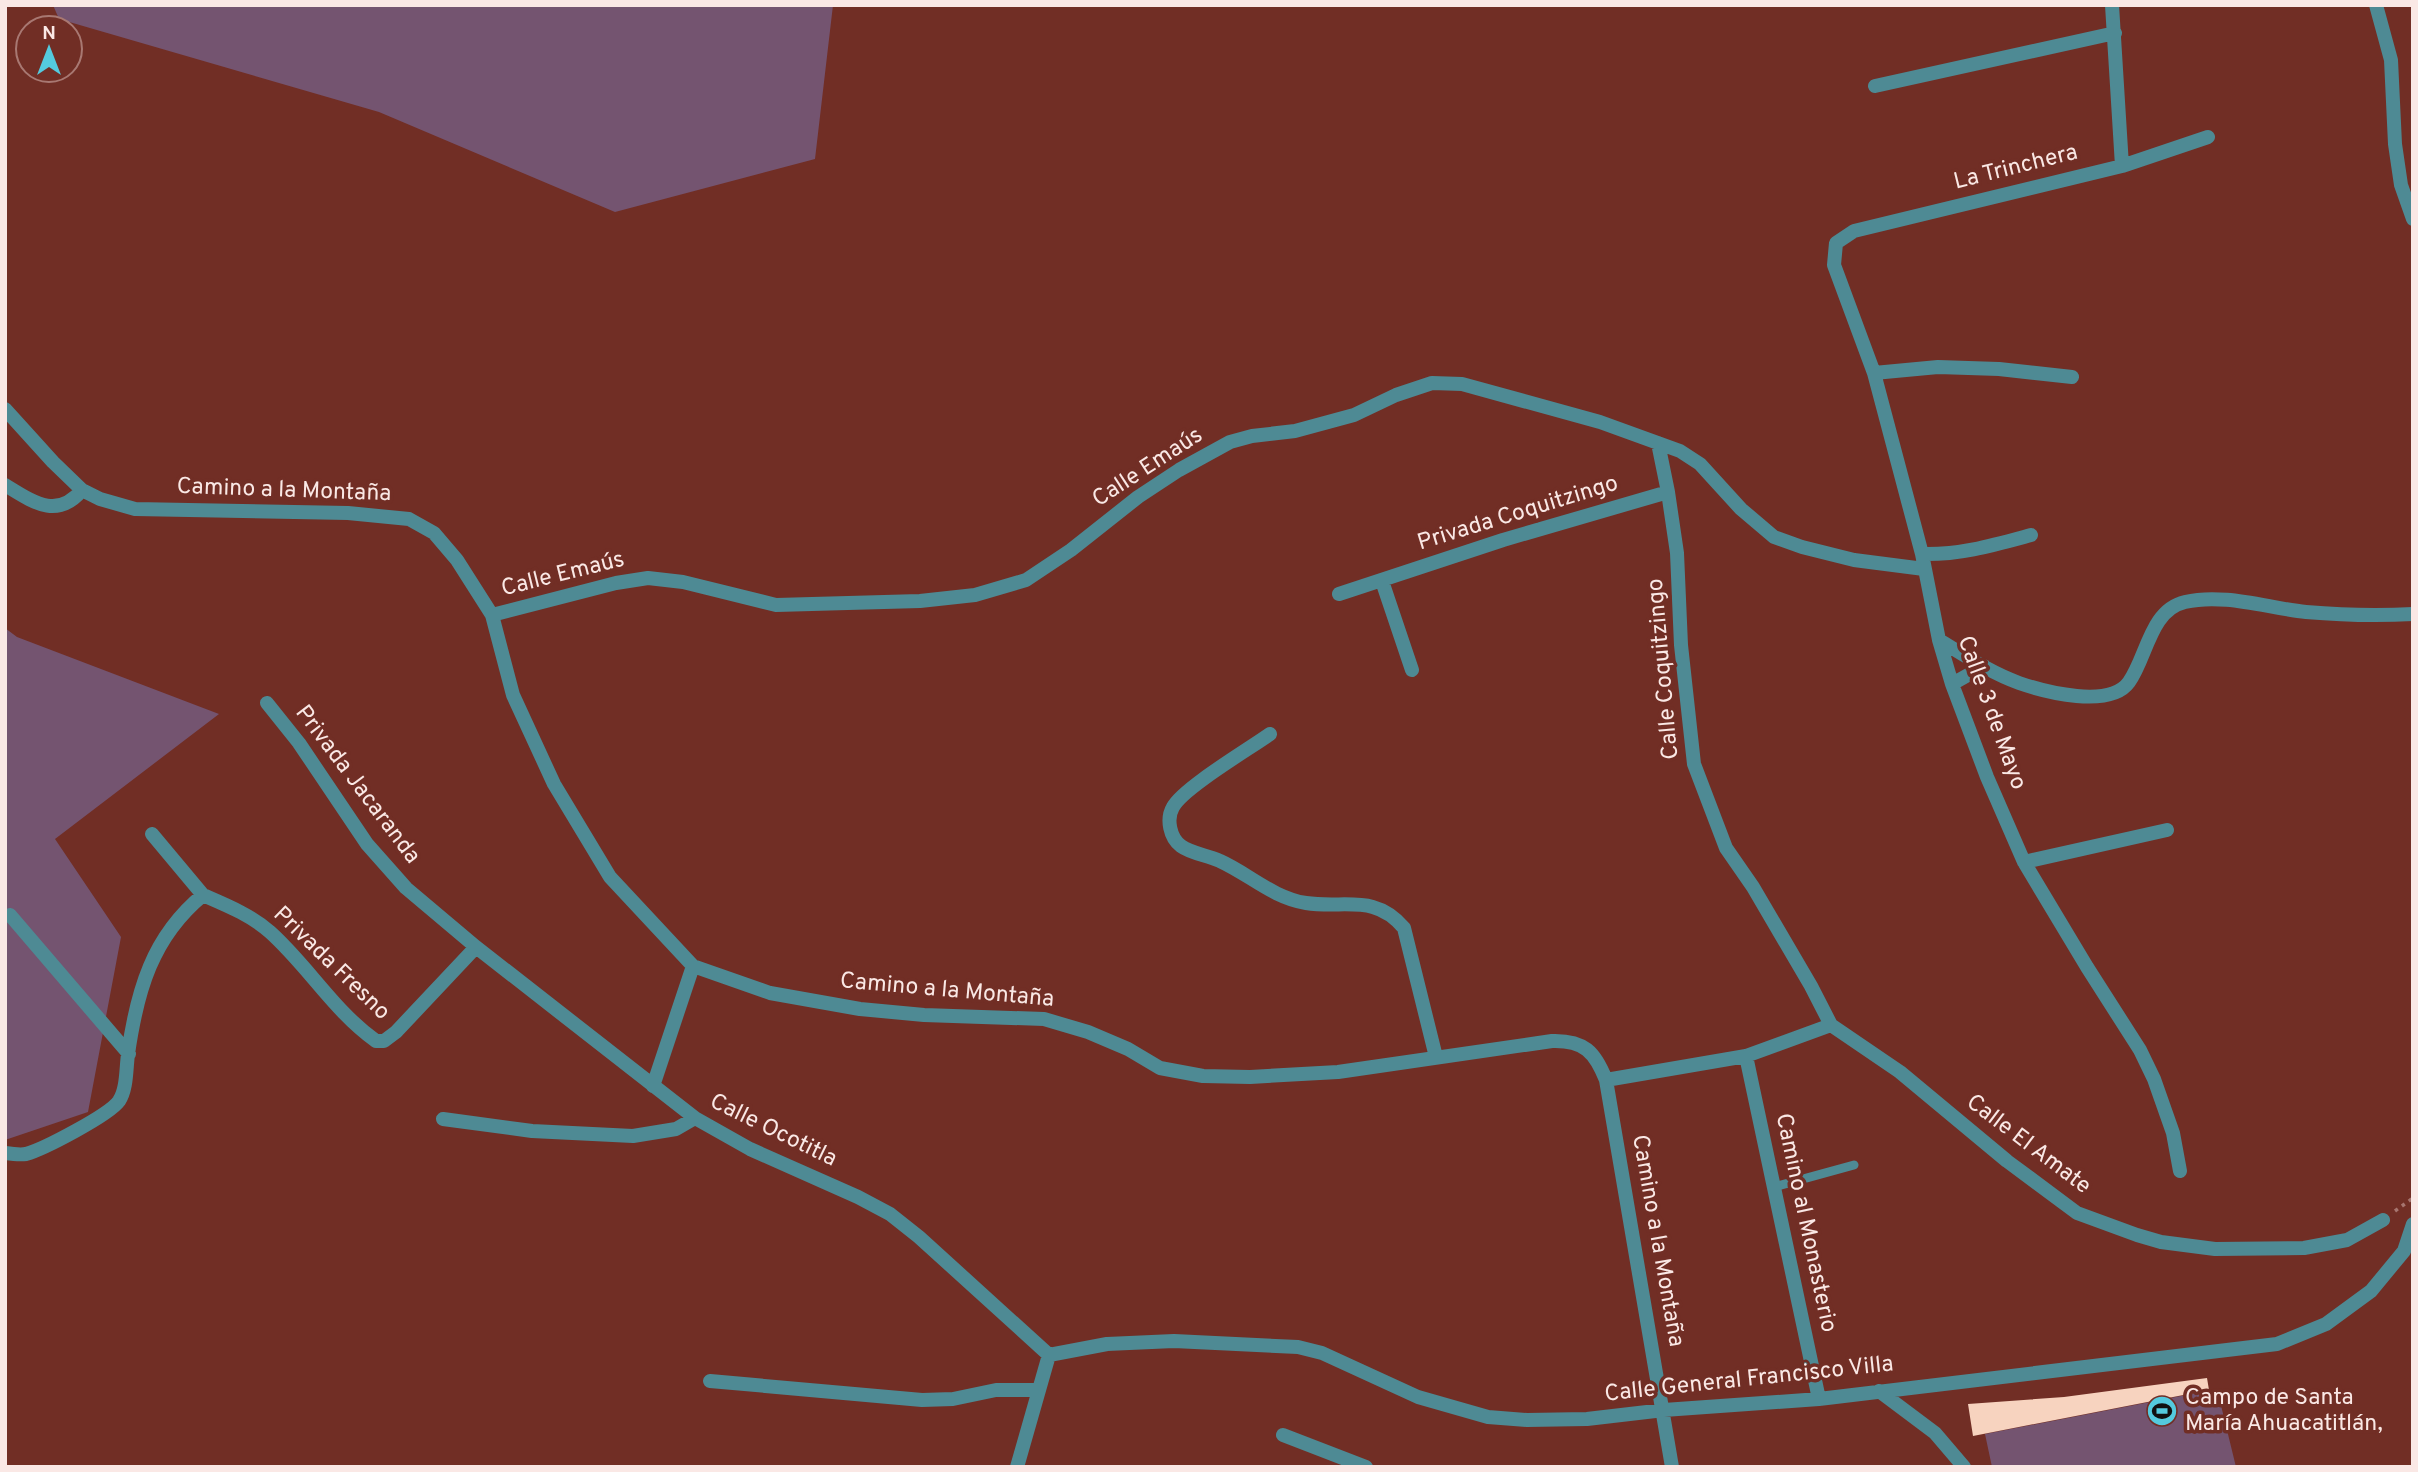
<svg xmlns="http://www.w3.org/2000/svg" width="2418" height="1472" font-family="Overpass,sans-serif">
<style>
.green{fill:#745470}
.building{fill:#f7d3bf}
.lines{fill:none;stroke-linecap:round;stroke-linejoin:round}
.path{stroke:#a6756f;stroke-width:3.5;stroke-dasharray:3.5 5;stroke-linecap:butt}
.lane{stroke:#4e8a94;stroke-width:9}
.street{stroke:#4e8a94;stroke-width:14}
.labels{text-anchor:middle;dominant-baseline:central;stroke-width:7;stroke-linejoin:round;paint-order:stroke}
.street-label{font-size:23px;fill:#fae8e5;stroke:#712e25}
.poi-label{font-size:23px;fill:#fae8e5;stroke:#712e25;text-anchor:start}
</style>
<rect width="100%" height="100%" fill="#712e25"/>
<path class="green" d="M53,5H833L815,159L615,212L379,112L59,19Z
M5,628L17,637L219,714L55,839L121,937L88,1112L5,1140Z
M2217,1389L2236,1467H1992L1985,1434Z"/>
<path class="building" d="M2207,1378L2209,1390L1973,1436L1968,1404L2064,1397Z"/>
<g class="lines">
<path class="path" d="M2395,1211L2413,1198"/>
<path class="lane" d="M1774,1187L1854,1165"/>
<path class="street" d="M2112,5L2122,166
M2376,5L2391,60L2395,144L2401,185L2413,219
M1875,86L2115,33
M1874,373L1938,367L1999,369L2072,377
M5,409L53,462L82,490L100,499L135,509L348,513L409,519L434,533L457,560L492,615L513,695L554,784L610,877L693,966L770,993L860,1009L924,1015L1044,1019L1088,1032L1128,1049L1160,1068L1203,1076L1250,1077L1338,1072L1552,1041C1584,1040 1595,1052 1606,1080L1672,1467
M1658,443L1668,492L1677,553L1681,645L1694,764L1726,848L1753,887L1811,986L1831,1025L1900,1072L2007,1161L2077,1213L2137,1235L2161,1242L2215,1249L2304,1248L2347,1240L2383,1220
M5,485C33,502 57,520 82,490
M1922,554C1960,555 1994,545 2031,535
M1382,581L1412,670
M1339,594L1503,540L1668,492
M492,615L616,583L648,578L683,582L776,605L920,601L975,595L1026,580L1071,550L1138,497L1179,470L1230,442L1252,436L1295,431L1354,415L1396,395L1432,383L1462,384L1600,422L1680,451L1700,464L1741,509L1774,537L1802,547L1854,560L1924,569
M1939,640C1964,655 1991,673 2019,683C2045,692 2110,709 2129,682C2147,657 2150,610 2185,602C2224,593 2267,608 2306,612C2341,615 2378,616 2413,614
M1952,684L1984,666
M267,703L299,743L367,844L406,888L476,947L695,1118L750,1149L858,1197L890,1214L919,1237L1049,1355
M1270,734C1249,749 1183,788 1173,807C1166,819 1170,838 1181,846C1192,854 1208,855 1220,861C1249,874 1273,898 1306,903C1344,909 1375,893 1404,928L1436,1057
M152,834L203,895
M2024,862L2167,830
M10,915L129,1054
M1746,1056L1819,1399
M1606,1080L1746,1056L1831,1025
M653,1086L693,966
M443,1119L532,1131L633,1136L676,1129L695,1118
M5,1153C12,1154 20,1155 26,1154C44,1149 109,1115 119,1101C127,1089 126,1069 128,1054C137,991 152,937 203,895C226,905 251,915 270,932C308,966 334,1011 376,1041H384L396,1032L476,947
M2180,1171L2173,1133L2154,1079L2140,1050L2087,967L2024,862L1987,777L1952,684L1939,640L1922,554L1874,373L1834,265L1836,243L1854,231L2122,166L2208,137
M1049,1355L1107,1344L1174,1341L1298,1347L1322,1353L1418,1397L1488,1417L1527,1420L1587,1419L1664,1410L1819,1399L2277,1344L2326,1324L2371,1291L2404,1251L2413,1224
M710,1381L922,1400L953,1399L996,1390H1039
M1879,1391L1935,1433L1964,1467
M1283,1435L1366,1467
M1017,1467L1049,1355"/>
</g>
<defs>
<g id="stadium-disc" transform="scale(1.575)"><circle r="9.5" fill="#54cade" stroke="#712e25"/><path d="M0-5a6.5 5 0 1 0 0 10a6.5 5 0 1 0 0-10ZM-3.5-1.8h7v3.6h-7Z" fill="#111"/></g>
</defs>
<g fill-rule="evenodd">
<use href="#stadium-disc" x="2162" y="1411"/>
</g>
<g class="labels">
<g class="street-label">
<text transform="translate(2016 168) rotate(-14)">La Trinchera</text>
<text transform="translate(1148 468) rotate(-33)">Calle Emaús</text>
<text transform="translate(284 491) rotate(2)">Camino a la Montaña</text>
<text transform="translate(1518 514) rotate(-17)">Privada Coquitzingo</text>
<text transform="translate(563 575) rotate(-14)">Calle Emaús</text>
<text transform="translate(1664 669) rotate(-95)">Calle Coquitzingo</text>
<text transform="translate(1991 713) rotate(70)">Calle 3 de Mayo</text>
<text transform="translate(357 785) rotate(53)">Privada Jacaranda</text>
<text transform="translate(331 964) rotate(44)">Privada Fresno</text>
<text transform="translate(947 991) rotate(5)">Camino a la Montaña</text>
<text transform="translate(773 1131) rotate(26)">Calle Ocotitla</text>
<text transform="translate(2028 1145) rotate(37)">Calle El Amate</text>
<text transform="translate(1805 1223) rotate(78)">Camino al Monasterio</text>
<text transform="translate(1657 1241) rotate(80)">Camino a la Montaña</text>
<text transform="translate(1749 1380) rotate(-6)">Calle General Francisco Villa</text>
</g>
<g class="poi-label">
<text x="2185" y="1398">Campo de Santa<tspan x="2185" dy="26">María Ahuacatitlán,</tspan></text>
</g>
</g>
<rect width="2418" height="1472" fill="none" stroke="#fae8e5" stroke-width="14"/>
<g transform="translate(49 49)"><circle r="33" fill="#712e25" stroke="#a87872" stroke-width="2"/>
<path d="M0-5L12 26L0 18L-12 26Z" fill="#54cade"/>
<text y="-10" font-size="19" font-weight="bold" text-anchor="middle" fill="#fae8e5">N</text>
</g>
</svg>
